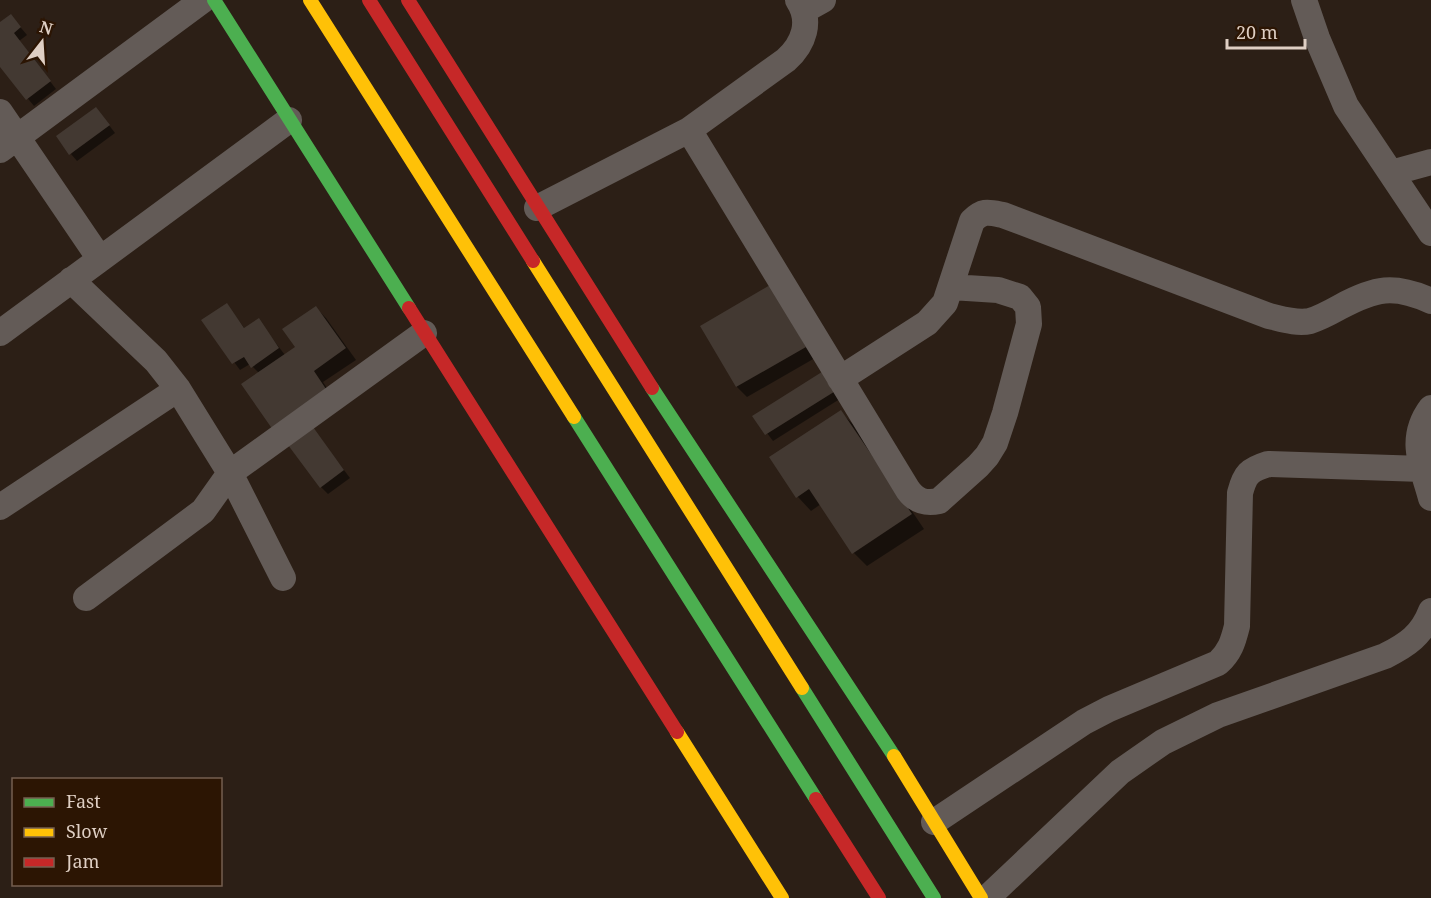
<svg xmlns="http://www.w3.org/2000/svg" width="1431" height="898" font-family="'Noto Serif',serif">
<style>
.shadow{fill:#0007}
.building{fill:#433932}
.lines{fill:none;stroke-linecap:round;stroke-linejoin:round}
.street{stroke:#635b57;stroke-width:26}
.fast{stroke:#4caf50;stroke-width:14}
.slow{stroke:#ffc107;stroke-width:14}
.jam{stroke:#c62828;stroke-width:14}
</style>
<rect width="100%" height="100%" fill="#2c1f16"/>
<path class="shadow" d="M11,16L27,35L19,41L56,89L34,106L0,65V24Z
M102,116L115,133L77,161L71,154Z
M770,287L815,358L747,397L737,387L702,326Z
M227,305L245,329L258,320L285,355L297,347L316,308L326,318L356,360L323,382L337,403L259,373L250,364L240,370L203,320Z
M824,372L843,397L773,441L754,416Z
M840,412L854,425L924,529L867,566L854,553L821,504L811,511L798,497L771,458Z
M313,429L350,478L328,494L321,487Z"/>
<path class="building" d="M11,14L21,27L14,33L51,81L26,100L0,67V22Z
M96,107L110,125L69,155L56,136Z
M770,285L806,347L736,387L700,326Z
M227,303L244,328L259,318L279,348L251,368L244,357L232,364L201,320Z
M316,306L346,348L314,371L328,392L273,430L241,384L295,347L282,329Z
M825,370L837,390L765,435L752,416Z
M841,410L912,514L852,554L809,489L796,498L769,457Z
M313,427L344,470L320,488L288,445Z"/>
<g class="lines">
<path class="street" d="M1304,0L1317,38L1346,106L1431,233
M805,10L823,0
M0,112L100,259
M689,130L908,490C916,501 925,504 939,501L978,466L987,456L995,443L1005,413L1029,324L1028,307L1020,297L998,290L951,287
M0,150L203,0
M1391,173L1431,162
M537,208L689,130L786,60C804,44 812,21 798,0
M71,280L156,361L178,389L230,473L283,578
M0,333L289,120
M840,379L927,323L945,303L972,221C983,210 988,212 1003,215L1269,316C1282,319 1297,324 1310,321C1320,318 1331,312 1340,307C1375,288 1394,284 1431,301
M1431,408C1408,439 1422,465 1431,498
M0,507L178,389
M86,598L203,511L230,473L424,333
M934,822L1084,722L1109,709L1218,663C1230,652 1233,642 1237,626L1240,493C1245,474 1249,470 1268,464L1423,469
M987,898L1120,772L1163,742L1218,715L1385,656C1407,645 1422,635 1431,611"/>
<path class="fast" d="M214,0L409,308
M652,388L894,756
M574,417L816,799
M802,688L934,898"/>
<path class="slow" d="M310,0L574,417
M533,261L802,688
M677,732L782,898
M894,756L981,898"/>
<path class="jam" d="M369,0L533,261
M408,0L652,388
M409,308L677,732
M816,799L879,898"/>
</g>
<rect x="12" y="778" width="210" height="108" fill="#2c1503" stroke="#745f50" stroke-width="1.5"/>
<rect x="24" y="798" width="30" height="9" fill="#4caf50" stroke="#745f50" stroke-width="1.5"/>
<text x="66" y="808" font-size="18" fill="#dfcfc4">Fast</text>
<rect x="24" y="828" width="30" height="9" fill="#ffc107" stroke="#745f50" stroke-width="1.5"/>
<text x="66" y="838" font-size="18" fill="#dfcfc4">Slow</text>
<rect x="24" y="858" width="30" height="9" fill="#c62828" stroke="#745f50" stroke-width="1.5"/>
<text x="66" y="868" font-size="18" fill="#dfcfc4">Jam</text>
<g transform="translate(42 42) rotate(17)" stroke="#2c1503" stroke-width="4.5" paint-order="stroke">
<path d="M0-4.5L10 22L0 15L-10 22Z" fill="#dfcfc4"/>
<text y="-9" font-size="16" font-weight="bold" text-anchor="middle" fill="#dfcfc4">N</text>
</g>
<path d="M1227 39v9h78v-9" fill="none" stroke="#dfcfc4" stroke-width="3"/>
<text x="1236" y="39" font-size="18" fill="#dfcfc4" stroke="#2c1503" stroke-width="4.5" paint-order="stroke">20 m</text>
</svg>
